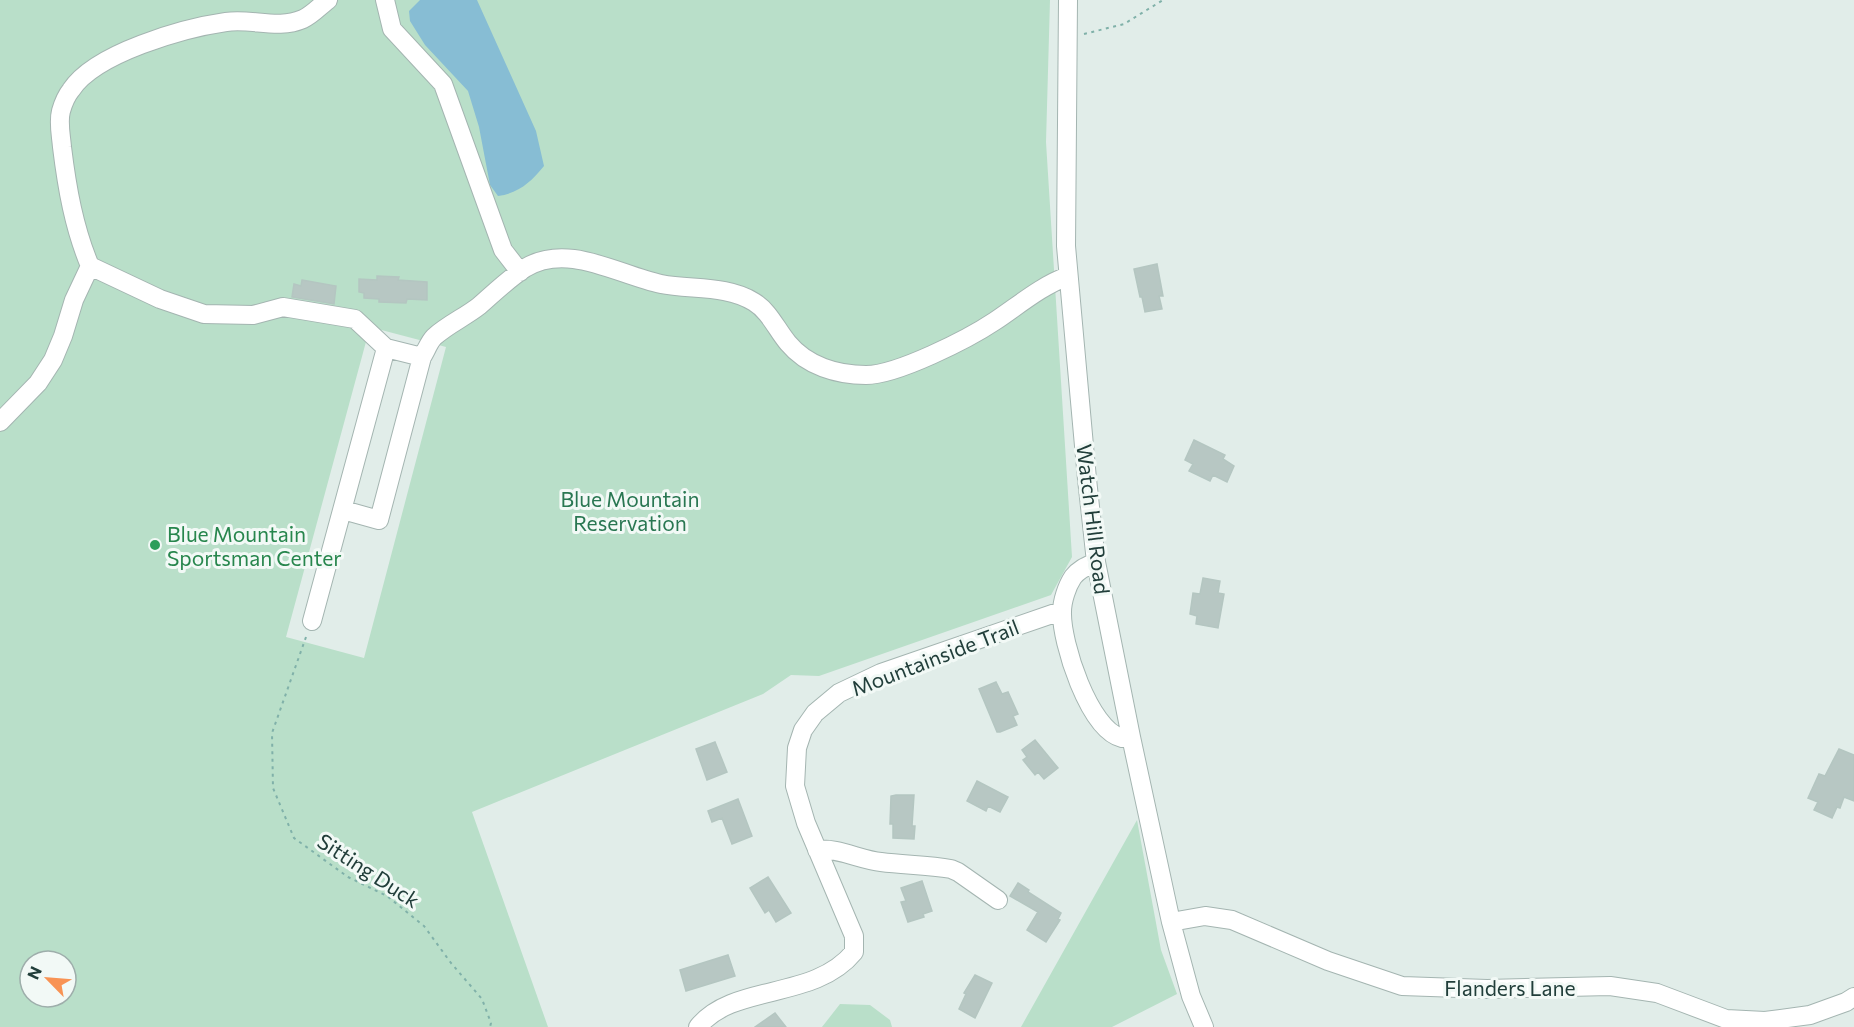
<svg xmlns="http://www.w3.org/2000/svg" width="1854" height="1027" font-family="Commissioner,sans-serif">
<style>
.green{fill:#b9dfc9;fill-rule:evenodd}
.water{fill:#87bdd4}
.building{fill:#b7c7c3;stroke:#b4c6c1;stroke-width:1.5}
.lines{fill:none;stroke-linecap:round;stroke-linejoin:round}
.minor-casing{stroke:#a4b5b1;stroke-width:20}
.path{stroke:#80b1a9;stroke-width:2;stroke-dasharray:3 4.5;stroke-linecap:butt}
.minor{stroke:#fff;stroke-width:18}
.leisure-dot{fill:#2e9e5b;stroke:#f2f9f6;stroke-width:2}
.labels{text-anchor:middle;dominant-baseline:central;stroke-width:6;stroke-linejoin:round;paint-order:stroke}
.park-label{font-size:21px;fill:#297752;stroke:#f2f9f6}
.street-label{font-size:21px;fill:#213e3a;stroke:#f2f9f6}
.leisure-label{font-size:21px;fill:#27864d;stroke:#f2f9f6;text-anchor:start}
</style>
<rect width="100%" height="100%" fill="#e1ede9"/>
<path class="green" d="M0,0H1050L1046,142L1072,557L1051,595L819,676L791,675L763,694L472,812L548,1027H0ZM370,327L446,347L364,658L286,637ZM30,961H66V997H30Z
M1137,820L1161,950L1177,994L1112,1027H1021Z
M840,1004L870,1005L890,1020L892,1027H822Z"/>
<path class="water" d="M420,0H477L536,131L544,166C531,182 519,193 498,196L490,185L479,127L468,91L425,45L410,21L409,11Z"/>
<path class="building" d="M1157,264L1163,296H1159L1162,309L1145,312L1142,297H1140L1134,269Z
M377,276L399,277L398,280L427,282V300L407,299L406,303L379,302V299L364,298V293L359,292V279L377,280Z
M302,280L336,286L334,304L292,297L294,284L301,286Z
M1194,440L1225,455L1223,459L1234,466L1227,482L1213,475L1210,481L1189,471L1193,464L1185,460Z
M1203,578L1220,581L1218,593L1224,594L1218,628L1196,624L1197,616L1190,614L1193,593L1200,594Z
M996,682L1002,694L1008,692L1018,714L1013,716L1017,725L1000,732H997L979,689Z
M1035,740L1058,768L1044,779L1038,772L1035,775L1023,760L1027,757L1022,750Z
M715,742L727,772L707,780L696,749Z
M1839,749L1854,755V801L1844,797L1840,808L1837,807L1832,818L1814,810L1818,802L1808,798L1819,774L1825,776Z
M977,781L1008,797L1000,812L988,806L986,811L967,801Z
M896,795H914L912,826H915L914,839L893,838V824H890L891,796Z
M738,799L752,836L732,844L722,818L712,822L708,811Z
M768,877L791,913L776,922L769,910L765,913L750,888Z
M922,881L932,911L923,914L924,917L908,922L901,902L906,901L901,888Z
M1018,883L1029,890L1028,892L1061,913L1058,919L1060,920L1046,942L1027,930L1038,912L1010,896Z
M728,955L735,976L686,991L680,970Z
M975,975L992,983L975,1018L959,1009L966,994L964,993Z
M775,1013L786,1027H755Z"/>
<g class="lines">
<g class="minor-casing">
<path id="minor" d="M385,0L392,29L443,84L503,250L520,272
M1068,0L1066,246L1087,479L1096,562L1131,737L1171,922L1191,996L1204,1027
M90,266L160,299L204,314L253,315L283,307L355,319L386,348
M0,422L38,383L53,360L63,336L74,300L90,266C74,228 67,188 62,147C61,135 58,122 61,111C63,104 67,95 71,90C95,53 184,28 226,22C252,18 278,30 303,19C312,15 320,6 328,0
M343,510L379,520L422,357
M1096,562C1087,566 1079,569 1073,577C1067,586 1062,601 1062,612C1061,642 1089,730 1122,738C1125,738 1128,738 1131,737
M312,621L386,348L422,357C426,351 429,342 434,337C447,325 465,317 479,306C494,293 508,279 525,268C568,242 618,275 661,284C691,290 727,285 754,302C769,311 777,330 788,343C807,366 837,375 866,375C897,375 968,339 995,321C1019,305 1041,286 1068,276
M817,850C836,847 861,860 881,862C905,865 928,865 951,869L958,872L998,900
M1171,922L1205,916L1232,920L1328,961L1402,986L1487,989L1610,986L1657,993L1726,1019L1765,1021L1810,1015L1846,1002L1854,997
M698,1027C733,983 814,1001 854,952V936L806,823L795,786L797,748L803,730L815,713L839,693L881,673L1061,611"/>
</g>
<path class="path" d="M1084,34L1124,24L1163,0
M306,637L272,733L273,788L294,838L348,877L387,896L424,926L451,963L482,999L491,1023L490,1027"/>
<use href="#minor" class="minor"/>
</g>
<circle class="leisure-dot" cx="155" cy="545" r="6"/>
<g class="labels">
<g class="park-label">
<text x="630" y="498">Blue Mountain<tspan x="630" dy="24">Reservation</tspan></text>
</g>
<g class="street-label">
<text transform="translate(1094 519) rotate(83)">Watch Hill Road</text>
<text transform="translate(935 657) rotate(-21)">Mountainside Trail</text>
<text transform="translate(369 870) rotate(33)">Sitting Duck</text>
<text x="1510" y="987">Flanders Lane</text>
</g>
<g class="leisure-label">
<text x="167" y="533">Blue Mountain<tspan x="167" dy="24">Sportsman Center</tspan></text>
</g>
</g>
<g transform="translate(48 979) rotate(295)"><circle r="28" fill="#f2f9f6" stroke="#9eaeab" stroke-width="1.5"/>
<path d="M0-4.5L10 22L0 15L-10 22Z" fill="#f89354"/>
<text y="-9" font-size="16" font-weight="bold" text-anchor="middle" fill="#213e3a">N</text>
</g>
</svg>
